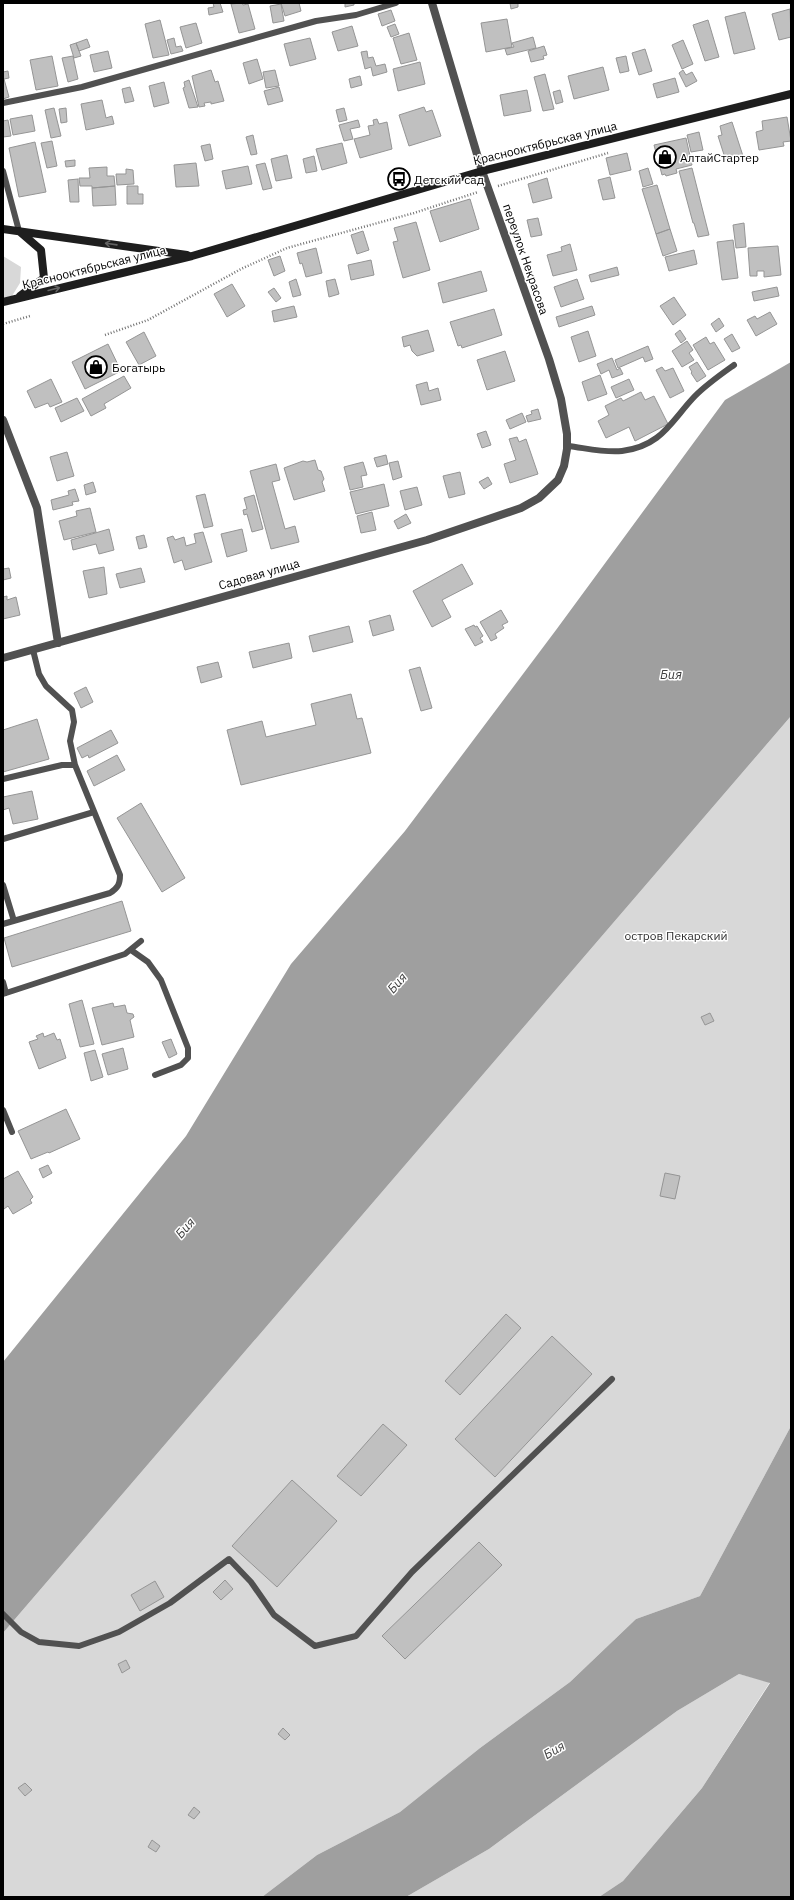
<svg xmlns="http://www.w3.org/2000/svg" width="794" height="1900" font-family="'IBM Plex Sans',sans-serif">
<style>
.green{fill:#d8d8d8}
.water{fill:#9f9f9f}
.building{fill:#c0c0c0;stroke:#959595}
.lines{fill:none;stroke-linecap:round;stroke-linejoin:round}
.path{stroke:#737373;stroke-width:2.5;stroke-dasharray:1 2;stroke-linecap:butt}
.lane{stroke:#515151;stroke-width:6}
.street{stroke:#515151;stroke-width:8}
.secondary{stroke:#1e1e1e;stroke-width:8}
.oneway{stroke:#626262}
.labels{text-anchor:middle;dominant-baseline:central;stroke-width:3;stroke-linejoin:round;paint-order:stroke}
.street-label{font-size:12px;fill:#000;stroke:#fff}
.poi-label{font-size:12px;fill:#000;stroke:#fff;text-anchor:start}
.park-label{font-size:12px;fill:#2f2f2f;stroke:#fff}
.water-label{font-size:13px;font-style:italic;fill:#404040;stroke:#fff}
</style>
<rect width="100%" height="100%" fill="#fff"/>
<path class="green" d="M3,256L21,267L20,283L12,296L3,298Z
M791,716V1426L700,1596L636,1619L570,1682L480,1748L400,1812L317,1855L262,1897H3V1633Z
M739,1674L770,1682L702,1788L623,1881L599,1897H406L489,1849L677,1711Z"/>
<path class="water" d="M791,362V716L3,1633V1362L186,1136L291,964L405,831L556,630L725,400Z
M791,1426V1897H599L623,1881L702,1788L770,1683L739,1674L677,1711L489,1849L406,1897H262L317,1855L400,1812L480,1748L570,1682L636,1619L700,1596Z"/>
<path class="building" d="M213,3H220L223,12L209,15L208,8L214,7Z
M242,3L243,5L248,4L255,29L239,33L231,4Z
M281,3H299L301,11L285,16Z
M345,3H354V5L345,7Z
M510,3H518V7L511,9Z
M281,4L284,21L273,23L270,6Z
M790,9L791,37L779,40L772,14Z
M391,10L395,21L382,26L378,14Z
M745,12L755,49L734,54L725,17Z
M507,19L512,47L486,52L481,23Z
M160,20L169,55L153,58L145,24Z
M708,20L719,57L705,61L693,25Z
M196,23L202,43L186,48L180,27Z
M395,24L399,34L391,37L387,27Z
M352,26L358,46L338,51L332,32Z
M409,33L417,60L401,64L393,38Z
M533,37L536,48L507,55L505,49L514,47L512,43Z
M174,38L176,47L181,46L183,51L171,54L167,40Z
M310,38L316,59L290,66L284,44Z
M87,39L90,47L79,51L76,43Z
M683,40L693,64L682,69L672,45Z
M76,43L81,56L74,58L70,45Z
M544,46L547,55L543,56L544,59L531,62L528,51Z
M645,49L652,71L639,75L632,53Z
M108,51L112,68L94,72L90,55Z
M367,51L368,58L373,57L376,66L385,64L387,72L373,76L371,67L365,69L361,52Z
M52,56L58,86L36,90L30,60Z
M73,56L78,79L68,82L62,58Z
M626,56L629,71L620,73L616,58Z
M257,59L263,79L249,84L243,63Z
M420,62L425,84L398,91L393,69Z
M603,67L609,90L574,99L568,76Z
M211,70L215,82L218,81L224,101L211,104V102L204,103L205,106L199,107L192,76Z
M275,70L279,86L266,88L263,72Z
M683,70L686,75L692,72L697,81L686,87L679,73Z
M8,71L9,78L4,79L9,97L3,99V72Z
M545,74L554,109L543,111L534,77Z
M360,76L362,85L351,88L349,79Z
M675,78L679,92L657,98L653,84Z
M189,80L198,107L189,108L183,88L185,87L184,82Z
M164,82L169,103L154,107L149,86Z
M130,87L134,101L125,103L122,89Z
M279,87L283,101L268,105L264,91Z
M527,90L531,111L504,116L500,95Z
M560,90L563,102L556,104L553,92Z
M102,100L106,118L112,116L114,124L86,130L81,104Z
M424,107L426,112L432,110L441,136L409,146L399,115Z
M54,108L61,136L51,138L45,110Z
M66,108L67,122L61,123L59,109Z
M344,108L347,120L339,122L336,110Z
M32,115L35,131L13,135L10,119Z
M787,117L791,141L783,142L784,146L759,150L756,132L763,130L762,121Z
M377,119L379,124L387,122L392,149L360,158L354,139L370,135L368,126L374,125L373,120Z
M8,120L11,136L3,137V121Z
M358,120L360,127L350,129L353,139L344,141L339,125Z
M732,122L743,156L726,161L718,136L722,135L720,126Z
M699,132L703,150L691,152L687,135Z
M253,135L257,154L251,155L246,137Z
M686,138L692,165L676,169L677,173L666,176L665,174L662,175L654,145Z
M52,141L57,166L47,168L41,143Z
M35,142L46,192L19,197L9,148Z
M342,143L347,163L322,170L316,149Z
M210,144L213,159L205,161L201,146Z
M627,153L631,170L610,175L606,158Z
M287,155L292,178L276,181L271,159Z
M314,156L317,171L306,173L303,159Z
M75,160V166L66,167L65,161Z
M196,163L199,186L176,187L174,165Z
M265,163L272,188L263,190L256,165Z
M248,166L252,184L226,189L222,171Z
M107,167V176H114L115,186L92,188V186H80L79,178H90L89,168Z
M648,168L653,184L643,187L639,171Z
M692,168L709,235L698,237L694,223H693L679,171Z
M126,169L133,170L134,184L117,185L116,174H126Z
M610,177L615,198L603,200L598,180Z
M547,178L552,198L533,203L528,184Z
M78,179L79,202H70L68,180Z
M657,185L670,229L656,234L642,189Z
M115,186L116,205L93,206L92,188Z
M127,186H138V194H143V204H127Z
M470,199L479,229L440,242L430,211Z
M538,218L542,235L531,237L527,220Z
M416,222L430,270L403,278L393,242L398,241L394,228Z
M744,223L746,247L736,248L733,225Z
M670,229L677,251L663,256L656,234Z
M363,231L369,250L357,254L351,235Z
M733,240L738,278L722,280L717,242Z
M570,244L577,270L553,276L547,255L562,251L561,247Z
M778,246L781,275L764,277V271H757V276H750L748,248Z
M316,248L322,273L306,277L302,263L300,264L297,253Z
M694,250L697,264L669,271L665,257Z
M280,256L285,271L274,276L268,260Z
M371,260L374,275L351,280L348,265Z
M617,267L619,275L591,282L589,275Z
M481,271L487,291L443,303L438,283Z
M296,279L301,295L293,297L289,282Z
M335,279L339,294L329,297L326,281Z
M577,279L584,299L561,307L554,287Z
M232,284L245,306L227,317L214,294Z
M777,287L779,296L754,301L752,292Z
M274,288L281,298L276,302L268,292Z
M674,297L686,315L673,325L660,306Z
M294,306L297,317L274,322L272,311Z
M592,306L595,315L559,327L556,317Z
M494,309L502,335L462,348L461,345L458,346L450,322Z
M770,312L777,324L756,336L747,320L755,316L757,319Z
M719,318L724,326L716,332L711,324Z
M428,330L434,351L417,356L412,351L410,345L404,347L402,337Z
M680,330L686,339L681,343L675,334Z
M588,331L596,356L579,362L571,337Z
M144,332L156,356L139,365L126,342Z
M732,334L740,348L732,352L724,339Z
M706,337L710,344L714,342L725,360L708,370L693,345Z
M687,341L693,350L689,353L694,360L682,367L672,351Z
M108,344L121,371L85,389L72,362Z
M648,346L653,359L645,362L643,357L618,368L615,360Z
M505,351L515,381L487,390L477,360Z
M612,358L617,370L620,368L623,374L612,378L609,370L601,374L597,364Z
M697,362L706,376L697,382L691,373L692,372L689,367Z
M662,367L665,371L673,368L684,391L670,398L656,370Z
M600,375L607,394L588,401L582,382Z
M124,376L131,388L104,404L106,408L91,416L82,399Z
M51,379L62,402L50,407L48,403L35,408L27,391Z
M629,379L634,390L616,398L611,387Z
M427,382L429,391L438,388L441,400L421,405L416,385Z
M641,392L645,400L654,396L668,424L635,441L629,427L606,438L598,421L609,415L605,406L621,398L623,401Z
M77,398L84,411L61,422L55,408Z
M538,409L541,419L528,422L526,416L532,414L531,411Z
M522,413L526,422L510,429L506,420Z
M486,431L491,445L482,448L477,434Z
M517,437L519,442L526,439L538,474L510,483L504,464L516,460L509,439Z
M67,452L74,476L57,481L50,457Z
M386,455L388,464L377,467L374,458Z
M315,460L318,470L321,471L324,479L322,482L325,491L294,500L284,468L303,461L307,462Z
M398,461L402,477L393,480L389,463Z
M363,462L367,475L361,476L363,487L350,490L344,467Z
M276,464L280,480L272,482L285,529L295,526L299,542L271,549L250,471Z
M460,472L465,494L449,498L443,476Z
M488,477L492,484L484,489L479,482Z
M93,482L96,492L86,495L84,485Z
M384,484L389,506L356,514L350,492Z
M417,487L422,505L405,510L400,491Z
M75,489L79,501L72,502L73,505L53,510L51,500L69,495L68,491Z
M205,494L213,526L204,528L196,496Z
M254,495L263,529L252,532L247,514L244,515L243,510L247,509L244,498Z
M90,508L96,532L64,540L59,521L77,516L76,511Z
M372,512L376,530L361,533L357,516Z
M406,514L411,523L398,529L394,521Z
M109,529L114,550L99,554L96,544L73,550L71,540Z
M242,529L247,551L227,557L221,534Z
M203,532L212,562L185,570L182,560L174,563L167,538L173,536L175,540L184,537L186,546L196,543L194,534Z
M144,535L147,547L139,549L136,537Z
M462,564L473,584L442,600L451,617L432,627L413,591Z
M104,567L107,594L89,598L83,571Z
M9,568L11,578L3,580V569Z
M141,568L145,582L120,588L116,574Z
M7,596V600L16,597L20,615L3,619V597Z
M501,610L508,622L502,625L504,628L495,634L497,638L491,641L480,622Z
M390,615L394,630L373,636L369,621Z
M474,625L475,627L477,626L483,636L480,638L483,642L475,646L465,629Z
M349,626L353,642L313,652L309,636Z
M289,643L292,658L253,668L249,652Z
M218,662L222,677L201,683L197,667Z
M420,667L432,708L421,711L409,670Z
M86,687L93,702L81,708L74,693Z
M351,694L357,719L362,718L371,753L241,785L227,730L262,721L266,737L316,725L311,704Z
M37,719L49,759L3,772V730Z
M111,730L118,743L89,758L88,755L82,758L77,748Z
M117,755L125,770L94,786L87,771Z
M32,791L38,819L13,824L9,808L3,810V797Z
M141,803L185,878L162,892L117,818Z
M122,901L131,931L12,967L4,938Z
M82,1000L94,1044L80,1047L69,1004Z
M113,1003L114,1007L125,1005L127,1013L133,1014L134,1017L130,1020L134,1037L102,1045L92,1008Z
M710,1013L714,1021L705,1025L701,1017Z
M43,1033L44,1037L54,1033L57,1040L60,1039L66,1058L39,1069L29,1042L38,1039L36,1036Z
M171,1039L177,1054L169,1058L162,1042Z
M123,1048L128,1069L108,1075L102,1054Z
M95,1050L103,1077L91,1081L84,1053Z
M66,1109L80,1139L49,1153L48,1152L31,1159L18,1131Z
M48,1165L52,1173L43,1178L39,1169Z
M18,1171L33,1197L30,1200L32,1203L13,1214L8,1206L4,1209L3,1207V1179Z
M665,1173L680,1176L675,1199L660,1196Z
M506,1314L521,1328L460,1395L445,1381Z
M552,1336L592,1374L495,1477L455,1439Z
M383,1424L407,1445L361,1496L337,1476Z
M292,1480L337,1521L277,1587L232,1546Z
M479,1542L502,1565L405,1659L382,1636Z
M225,1580L233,1589L221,1600L213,1592Z
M155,1581L164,1597L140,1611L131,1595Z
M126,1660L130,1668L122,1673L118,1664Z
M283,1728L290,1735L285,1740L278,1734Z
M25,1783L32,1790L25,1796L18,1788Z
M194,1807L200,1812L194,1819L188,1815Z
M152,1840L160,1846L156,1852L148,1847Z"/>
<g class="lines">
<path class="path" d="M498,186L608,153
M3,324L30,316
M105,335L148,320L241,269L287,248L414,213L478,192"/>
<path class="lane" d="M3,103L82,87L316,21L356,15L396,3
M3,171L19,231
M568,446C585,448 605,453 622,451C662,446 671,421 695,396C707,384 720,375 734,365
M33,650L39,674L46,686L72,710L74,722L70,741L75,765
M3,779L62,765H75L120,875C120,884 118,888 110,893L3,924
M3,839L94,812
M3,885L14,921
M131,950L148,962L161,980L188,1048V1058L181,1065L155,1075
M3,982L6,993
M3,994L125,954L141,941
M3,1110L12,1132
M3,1614L21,1632L39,1642L79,1646L119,1632L170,1603L229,1559L251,1582L274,1615L315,1646L356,1636L412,1572L612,1379"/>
<path class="street" d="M3,420L37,508L58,643
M3,658L427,540L521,508L539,498L558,480L564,466L567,449V434L561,399L549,359L482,171L432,3"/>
<path class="secondary" d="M3,229L187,255
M19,231L41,250L44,278L20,296
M3,302L192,256L482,171L791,94"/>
</g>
<defs><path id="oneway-shaft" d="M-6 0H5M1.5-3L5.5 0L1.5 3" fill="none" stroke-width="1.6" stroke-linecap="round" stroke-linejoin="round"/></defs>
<g class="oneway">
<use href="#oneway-shaft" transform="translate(111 244) rotate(-172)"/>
<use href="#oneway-shaft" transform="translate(54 289) rotate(-14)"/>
</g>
<defs>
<g id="shop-ring" transform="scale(1.15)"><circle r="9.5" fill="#fff" stroke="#000" stroke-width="1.5"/><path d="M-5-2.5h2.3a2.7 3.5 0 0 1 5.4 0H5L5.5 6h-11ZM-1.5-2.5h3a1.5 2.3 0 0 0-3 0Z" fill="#000"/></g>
<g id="bus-ring" transform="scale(1.15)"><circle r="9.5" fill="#fff" stroke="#000" stroke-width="1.5"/><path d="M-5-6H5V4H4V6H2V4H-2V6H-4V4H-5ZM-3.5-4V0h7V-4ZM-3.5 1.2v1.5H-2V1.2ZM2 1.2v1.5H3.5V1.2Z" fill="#000"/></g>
</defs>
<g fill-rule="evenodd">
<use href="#shop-ring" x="665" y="157"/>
<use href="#bus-ring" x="399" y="179"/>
<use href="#shop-ring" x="96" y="367"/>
</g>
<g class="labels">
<g class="street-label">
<text transform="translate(545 143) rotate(-14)">Краснооктябрьская улица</text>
<text transform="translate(526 259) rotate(71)">переулок Некрасова</text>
<text transform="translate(94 267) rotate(-14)">Краснооктябрьская улица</text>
<text transform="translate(259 574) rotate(-16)">Садовая улица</text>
</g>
<g class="poi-label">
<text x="680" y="157">АлтайСтартер</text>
<text x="414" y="179">Детский сад</text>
<text x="112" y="367">Богатырь</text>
</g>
<g class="park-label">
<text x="676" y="935">остров Пекарский</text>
</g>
<g class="water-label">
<text x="671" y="674">Бия</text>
<text transform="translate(397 983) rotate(-49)">Бия</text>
<text transform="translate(185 1228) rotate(-49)">Бия</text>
<text transform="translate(554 1750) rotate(-31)">Бия</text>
</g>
</g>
<rect width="794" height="1900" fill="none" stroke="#000000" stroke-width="8"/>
</svg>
